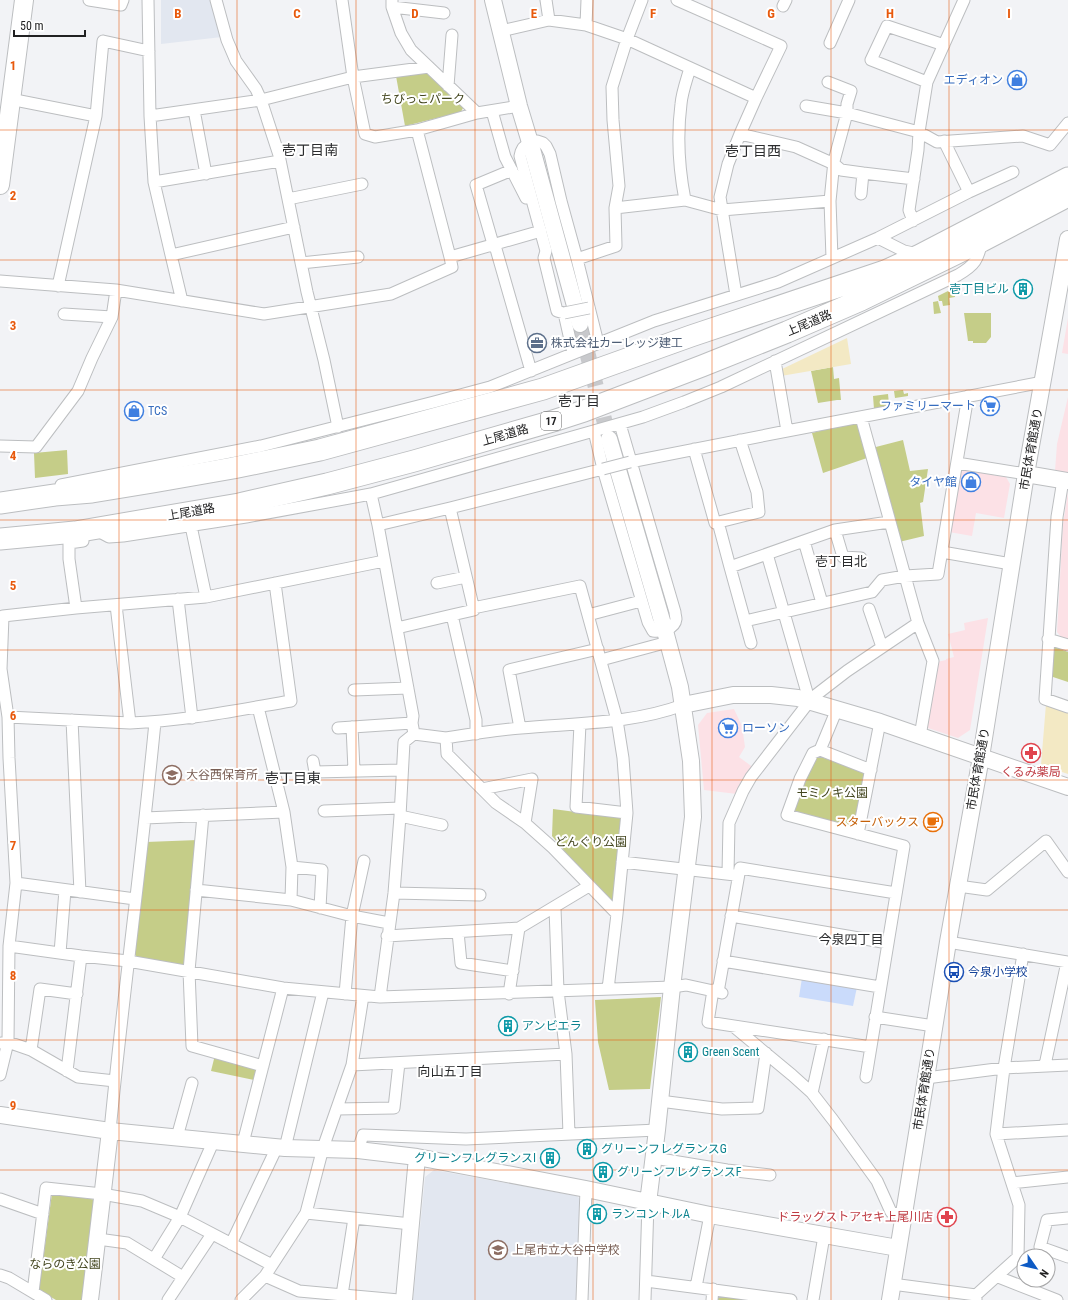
<svg xmlns="http://www.w3.org/2000/svg" width="1068" height="1300" font-family="'Roboto Condensed','Noto Sans JP',sans-serif">
<style>
.commercial{fill:#fce1e6}
.built{fill:#e2e7f0}
.green{fill:#c5cd88}
.sand{fill:#f3e9c4}
.water{fill:#cadbfb}
.lines{fill:none;stroke-linecap:round;stroke-linejoin:round}
.secondary-tunnel{stroke:#c8c9cc;stroke-width:16;stroke-dasharray:16 8;stroke-linecap:butt}
.street-casing{stroke:#bcbec0;stroke-width:13}
.secondary-casing{stroke:#bcbec0;stroke-width:18}
.primary-casing{stroke:#bcbec0;stroke-width:20}
.highway-casing{stroke:#bcbec0;stroke-width:23}
.street{stroke:#fff;stroke-width:11}
.secondary{stroke:#fff;stroke-width:16}
.primary{stroke:#fff;stroke-width:18}
.highway{stroke:#fff;stroke-width:21}
.street-bridge-casing{stroke:#bcbec0;stroke-width:13;stroke-linecap:butt}
.street-bridge{stroke:#fff;stroke-width:11}
.grid{fill:none;stroke:#e8590c;stroke-width:1;stroke-opacity:0.55}
.labels{text-anchor:middle;dominant-baseline:central;stroke-width:4;stroke-linejoin:round;paint-order:stroke}
.shield{fill:#fff;stroke:#646464;stroke-width:1}
.shield-label{font-size:11px;font-weight:bold;fill:#212122}
.shop-label{font-size:12px;fill:#366cbe;stroke:#fff;text-anchor:end}
.park-label{font-size:12px;fill:#43461f;stroke:#fff}
.culture-label{font-size:12px;fill:#0d838f;stroke:#fff;text-anchor:start}
.street-label{font-size:12px;fill:#212122;stroke:#fff}
.service-label{font-size:12px;fill:#4e5e75;stroke:#fff;text-anchor:start}
.health-label{font-size:12px;fill:#be3a42;stroke:#fff}
.education-label{font-size:12px;fill:#785e54;stroke:#fff;text-anchor:start}
.food-label{font-size:12px;fill:#c56008;stroke:#fff;text-anchor:end}
.transit-label{font-size:12px;fill:#164399;stroke:#fff;text-anchor:start}
.neighbourhood-label{font-size:13px;fill:#2b2c2e;stroke:#fff}
.quarter-label{font-size:14px;fill:#2b2c2e;stroke:#fff}
.grid-label{font-size:13px;text-anchor:middle;font-weight:bold;fill:#e8590c;stroke:#fff;stroke-width:4;stroke-linejoin:round;paint-order:stroke}
</style>
<rect width="100%" height="100%" fill="#f2f3f6"/>
<path class="commercial" d="M1068,318V354L1062,353Z
M1068,397V473L1055,471L1057,444Z
M963,470L1006,477L1010,484L1004,518L976,513L972,536L949,532L958,474Z
M1068,492V640L1062,638L1057,632L1063,524Z
M988,618L970,730L958,738L928,728L926,723L937,662L946,660V659L954,657L948,634L965,630L964,623Z
M734,709L742,726L745,747L739,757L754,768L737,794L704,790L698,725L707,713Z"/>
<path class="built" d="M161,0H213L222,37L161,44Z
M434,1170L577,1196L582,1201L577,1300H413L425,1177Z"/>
<path class="green" d="M425,71L463,108L461,112L405,126L396,76Z
M954,288L955,297L949,298L950,305L943,306L942,301H939L938,296Z
M938,301L941,313L934,314L933,302Z
M964,313H991V337L986,343H973V341H968Z
M833,367L834,379L839,378L841,400H837L836,390L837,400L818,403L811,371Z
M903,390L904,394L908,393V396L895,398L894,391Z
M888,394L889,404L887,408L874,409L873,396Z
M854,422L858,423L867,458L823,473L812,433Z
M903,440L910,471L928,469L923,502L920,503L924,536L899,542L872,448Z
M67,450L68,474L35,478L34,453Z
M1055,647L1068,652V682L1050,676L1052,650Z
M818,756L862,771L865,776L856,826L852,829L796,814L793,809L814,757Z
M553,809L621,818L615,902L610,904L599,893L552,836Z
M198,840L186,963L182,966L137,957L134,953L146,842Z
M661,997L650,1089L609,1090L598,1042L595,1000Z
M215,1055L257,1069L254,1080L211,1071Z
M52,1193L97,1200L83,1300H56L39,1290Z
M720,1295L753,1300H717Z"/>
<path class="sand" d="M847,338L851,364L781,376L780,370Z
M1046,704L1068,711V774L1041,765Z"/>
<path class="water" d="M802,978L857,987L853,1006L799,997Z"/>
<g class="lines">
<path class="secondary-tunnel" d="M580,324L609,439"/>
<g class="street-casing">
<path id="street" d="M89,0L121,5L123,0
M148,0L150,116
M216,0L227,40L236,61L256,89L261,100L279,155L307,292L324,360L338,427
M342,0L353,77L365,134L375,137L417,130L477,113L519,106
M392,0V7L401,33L411,50L477,113
M546,0L549,20
M677,0L781,46L756,98
M783,6L786,0
M392,7L444,13
M586,25L587,0
M501,31L549,20L586,25L627,39L756,98L740,134L728,164L720,197L736,295
M830,43L849,0
M690,68C687,79 682,92 681,104C677,135 679,169 685,200L722,210L830,201
M828,82L851,91L847,104V113L834,161L830,201L832,258
M927,82L871,60L887,26L944,45
M448,86L452,35
M10,99L96,116
M806,106L847,113L919,132L937,142L1023,136L1050,145L1068,123
M194,110L206,174
M492,111L505,157L526,198
M417,130L450,257L541,231
M740,134L796,147L834,164L841,170L863,173
M944,141L969,192
M512,170L476,185L493,244L496,249L531,371
M154,182L150,116L261,100L353,77L429,67
M861,194L863,173L914,179
M288,199L362,184
M615,208L685,200
M913,221L909,210L918,150L919,132L927,82L964,0
M878,238L904,251L918,254
M171,255L154,182L280,161
M577,259L616,246L615,208L619,186L613,120L612,87L627,39L642,0
M301,263L358,257
M0,281L116,290L264,314L391,294L452,267L450,257
M58,286L96,116L103,41L149,51
M182,301L171,255L294,227
M64,314L112,317
M573,353L564,313L557,311L544,258L546,251L520,156L521,152L523,148L530,142L537,141L543,143L546,146L550,154L561,201L577,259L598,343
M775,361L787,431
M861,417L918,623L933,661L920,736
M594,431L603,469L648,622L653,631C661,632 675,629 676,619C676,617 675,615 675,612L620,424
M0,446L36,447L78,391L92,358L112,317L116,290
M694,449L715,523L759,512L757,492L740,440
M630,462L787,431L1043,382
M957,463L1026,474
M1063,480L1057,517L1045,699L1068,707
M61,485L261,446L434,402L490,387L654,321L778,282L878,238L969,192L1013,172
M371,494L378,525L413,716L412,723L414,734
M450,508L474,610L452,615L476,720V734
M718,522L730,567
M378,525L450,508L603,469
M191,526L206,597
M96,530L109,537L123,536L246,517L371,494L643,417L684,402L721,387L958,275C975,265 978,260 982,241
M835,530L843,557L861,558
M804,541L822,603
M942,552L1011,564
M767,554L808,696L812,698
M437,583L466,577
M178,599L192,718
M116,605L130,723C184,721 238,710 291,701L275,583
M76,608L69,559V543L83,541
M473,608L580,586L617,720L623,758L627,813L617,914
M869,609L882,647
M588,615L641,601
M745,621L872,592L882,580L905,576L938,574L968,396
M397,628L452,615
M1048,639L1068,645
M751,643L730,567L835,530L889,522
M601,660L668,642
M354,690L408,688
M837,709L820,750L871,770
M8,717L130,723
M72,720L80,892
M580,724L576,807L627,813
M352,727L354,770
M338,728L412,723
M520,728L509,670L598,649
M414,734L446,738L447,754L496,803L525,823L553,848L617,914L608,989
M446,738C471,734 496,730 521,728C575,723 632,724 683,705
M820,750L813,753L800,779L787,815L904,846L866,1077
M313,761L315,772L402,770
M482,789L532,779L525,823
M324,811L400,808
M203,815L189,971L192,1046L263,1066
M400,816L442,825
M145,818L284,812L258,707
M858,834L880,722
M622,862L735,875
M292,867L322,870L320,908
M728,874L729,823L743,791L751,777L812,698L847,671L918,623
M16,883L135,899
M958,886L987,890L1046,841L1068,872
M196,890L291,900L292,867L284,812
M394,893L480,895
M291,900L352,916L389,923
M555,908L558,991L566,1054L569,1134
M731,916L888,943
M458,932L461,963L513,971
M387,936L519,928
M948,942L1068,962
M9,946L81,956L128,961L283,988L380,997L672,987L686,985L718,992
M60,953L65,890
M723,961L880,987
M713,990L708,1022L871,1047
M722,993L718,992L740,868L896,893
M345,994L352,916L364,861
M509,994L519,928L589,886
M380,997L394,893L400,816L404,742L414,734
M875,1017L934,1026
M733,1026L792,1075L812,1093L833,1120L877,1181L891,1212L903,1215
M2,1043L8,1042L31,1050L78,1077L115,1081
M31,1050L40,989L77,994
M352,1065L566,1054
M1045,1065L1067,962
M67,1071L81,956
M0,1075L8,1042L9,946L16,883L9,758L8,717L1,669L3,616L76,608L206,597L384,561
M926,1078L1004,1068L1068,1065
M812,1093L824,1039
M660,1101L722,1109L758,1108L766,1053
M337,1109L394,1108L399,1063
M110,1131C123,995 142,859 155,722
M996,1134L1068,1130
M177,1137L192,1083
M243,1143L283,988
M285,1148L323,992
M358,1150L363,1135L466,1139L657,1130
M654,1158L727,1170L770,1175
M1012,1183L1068,1177
M0,1199L43,1214
M306,1213L411,1224
M1068,1218L1047,1220L1040,1247L1068,1257
M98,1239L127,1243L183,1277
M231,1244L277,1147
M154,1259L180,1217L214,1140
M0,1275L9,1278L46,1300
M265,1276L299,1291L399,1300
M998,1277L1057,1300
M646,1281L791,1300
M892,1284L976,1295
M696,1287L710,1215
M33,1292L46,1188L102,1194L142,1201L180,1217L272,1265
M342,1295L354,1218
M168,1300L212,1234
M241,1300L265,1276L306,1213L323,1148L352,1065L363,996
M582,1300L586,1189
M645,1300L648,1203
M712,1300L713,1289
M813,1300L824,1236
M976,1300V1295L1018,1257L1019,1205L996,1134L1004,1068L1023,954"/>
</g>
<g class="secondary-casing">
<path id="secondary" d="M493,0L519,106L532,149L580,324
M609,439L665,631L680,687L691,761L693,817L672,987L657,1130L648,1203
M1026,474L1068,481
M683,705L733,695H771L798,698L880,722L1068,787
M0,1115L110,1131L285,1148L358,1150L417,1157L586,1189L710,1215L898,1248
M90,1300L110,1131
M404,1300L417,1157
M890,1300L948,942L981,757L1026,474L1068,239"/>
</g>
<g class="primary-casing">
<path id="primary" d="M0,185L24,0"/>
</g>
<g class="highway-casing">
<path id="highway" d="M0,503L55,495L92,492L153,482L233,468L320,450L543,389L691,336L885,271L920,255L1068,178
M0,539L75,532L239,504L327,484L414,461L553,421L584,411L702,366L787,332L861,300L982,241L1068,196"/>
</g>
<use href="#street" class="street"/>
<use href="#secondary" class="secondary"/>
<use href="#primary" class="primary"/>
<use href="#highway" class="highway"/>
<g class="street-bridge-casing">
<path id="street-bridge" d="M564,313L589,308
M603,469L630,462"/>
</g>
<use href="#street-bridge" class="street-bridge"/>
</g>
<path class="grid" d="M119,0V1300M237,0V1300M356,0V1300M475,0V1300M593,0V1300M712,0V1300M831,0V1300M949,0V1300M0,130H1068M0,260H1068M0,390H1068M0,520H1068M0,650H1068M0,780H1068M0,910H1068M0,1040H1068M0,1170H1068"/>
<defs>
<g id="shop-ring" transform="scale(1)"><circle r="9.5" fill="#fff" stroke="#3f7fe0" stroke-width="1.5"/><path d="M-5-2.5h2.3a2.7 3.5 0 0 1 5.4 0H5L5.5 6h-11ZM-1.5-2.5h3a1.5 2.3 0 0 0-3 0Z" fill="#3f7fe0"/></g>
<g id="building-ring" transform="scale(1)"><circle r="9.5" fill="#fff" stroke="#0f9aa8" stroke-width="1.5"/><path d="M-4-6H4V6H1V3H-1V6H-4ZM-2.5-4.3h1.7v1.8h-1.7ZM.8-4.3h1.7v1.8H.8ZM-2.5-1h1.7V.8h-1.7ZM.8-1h1.7V.8H.8Z" fill="#0f9aa8"/></g>
<g id="office-ring" transform="scale(1)"><circle r="9.5" fill="#fff" stroke="#5c6f8a" stroke-width="1.5"/><path d="M-6-3h4V-5.5h4V-3h4V5H-6ZM-1-4.5V-3h2v-1.5ZM-6 0V1H6V0Z" fill="#5c6f8a"/></g>
<g id="supermarket-ring" transform="scale(1)"><circle r="9.5" fill="#fff" stroke="#3f7fe0" stroke-width="1.5"/><path d="M-6-5.5h2.5l.6 2H6L4.5 2H-2.5L-4.4-4H-6ZM-1.5 3.2a1.3 1.3 0 1 0 .1 0ZM3 3.2a1.3 1.3 0 1 0 .1 0Z" fill="#3f7fe0"/></g>
<g id="pharmacy-ring" transform="scale(1)"><circle r="9.5" fill="#fff" stroke="#e0444e" stroke-width="1.5"/><path d="M-2-6h4v4h4v4h-4v4h-4v-4h-4v-4h4Z" fill="#e0444e"/></g>
<g id="school-ring" transform="scale(1)"><circle r="9.5" fill="#fff" stroke="#8d6e63" stroke-width="1.5"/><path d="M0-5L7-2L0 1L-7-2ZM-4 1L0 2.5L4 1V4Q0 6-4 4Z" fill="#8d6e63"/></g>
<g id="cafe-ring" transform="scale(1)"><circle r="9.5" fill="#fff" stroke="#e8710a" stroke-width="1.5"/><path d="M-5.5-4.5H6V0H3Q3 3.5 0 3.5H-2.5Q-5.5 3.5-5.5 0ZM3-3.2v2h1.7v-2ZM-6 4.5H4V6H-6Z" fill="#e8710a"/></g>
<g id="bus-ring" transform="scale(1)"><circle r="9.5" fill="#fff" stroke="#1a4fb4" stroke-width="1.5"/><path d="M-5-6H5V4H4V6H2V4H-2V6H-4V4H-5ZM-3.5-4V0h7V-4ZM-3.5 1.2v1.5H-2V1.2ZM2 1.2v1.5H3.5V1.2Z" fill="#1a4fb4"/></g>
</defs>
<g fill-rule="evenodd">
<use href="#shop-ring" x="1017" y="80"/>
<use href="#building-ring" x="1023" y="289"/>
<use href="#office-ring" x="537" y="343"/>
<use href="#supermarket-ring" x="990" y="406"/>
<use href="#shop-ring" x="134" y="411"/>
<use href="#shop-ring" x="971" y="482"/>
<use href="#supermarket-ring" x="728" y="728"/>
<use href="#pharmacy-ring" x="1031" y="753"/>
<use href="#school-ring" x="172" y="775"/>
<use href="#cafe-ring" x="933" y="822"/>
<use href="#bus-ring" x="954" y="972"/>
<use href="#building-ring" x="508" y="1026"/>
<use href="#building-ring" x="688" y="1052"/>
<use href="#building-ring" x="587" y="1149"/>
<use href="#building-ring" x="550" y="1158"/>
<use href="#building-ring" x="603" y="1172"/>
<use href="#building-ring" x="597" y="1214"/>
<use href="#pharmacy-ring" x="947" y="1217"/>
<use href="#school-ring" x="498" y="1250"/>
</g>
<g class="labels">
<rect class="shield" x="541" y="412" width="20" height="18" rx="3"/>
<g class="shield-label">
<text x="551" y="421">17</text>
</g>
<g class="shop-label">
<text x="1003" y="80">エディオン</text>
<text x="976" y="406">ファミリーマート</text>
<text x="148" y="411" text-anchor="start">TCS</text>
<text x="957" y="482">タイヤ館</text>
<text x="742" y="728" text-anchor="start">ローソン</text>
</g>
<g class="park-label">
<text x="423" y="99">ちびっこパーク</text>
<text x="832" y="793">モミノキ公園</text>
<text x="591" y="842">どんぐり公園</text>
<text x="65" y="1264">ならのき公園</text>
</g>
<g class="culture-label">
<text x="1009" y="289" text-anchor="end">壱丁目ビル</text>
<text x="522" y="1026">アンビエラ</text>
<text x="702" y="1052">Green Scent</text>
<text x="601" y="1149">グリーンフレグランスG</text>
<text x="536" y="1158" text-anchor="end">グリーンフレグランスI</text>
<text x="617" y="1172">グリーンフレグランスF</text>
<text x="611" y="1214">ランコントルA</text>
</g>
<g class="street-label">
<text transform="translate(809 323) rotate(-23)">上尾道路</text>
<text transform="translate(505 435) rotate(-16)">上尾道路</text>
<text transform="translate(1031 449) rotate(-80)">市民体育館通り</text>
<text transform="translate(191 512) rotate(-10)">上尾道路</text>
<text transform="translate(978 769) rotate(-80)">市民体育館通り</text>
<text transform="translate(924 1089) rotate(-81)">市民体育館通り</text>
</g>
<g class="service-label">
<text x="551" y="343">株式会社カーレッジ建工</text>
</g>
<g class="health-label">
<text x="1031" y="772">くるみ薬局</text>
<text x="933" y="1217" text-anchor="end">ドラッグストアセキ上尾川店</text>
</g>
<g class="education-label">
<text x="186" y="775">大谷西保育所</text>
<text x="512" y="1250">上尾市立大谷中学校</text>
</g>
<g class="food-label">
<text x="919" y="822">スターバックス</text>
</g>
<g class="transit-label">
<text x="968" y="972">今泉小学校</text>
</g>
<g class="neighbourhood-label">
<text x="841" y="561">壱丁目北</text>
<text x="851" y="939">今泉四丁目</text>
<text x="450" y="1071">向山五丁目</text>
</g>
<g class="quarter-label">
<text x="310" y="150">壱丁目南</text>
<text x="753" y="151">壱丁目西</text>
<text x="579" y="401">壱丁目</text>
<text x="293" y="778">壱丁目東</text>
</g>
</g>
<g class="grid-label">
<text x="178" y="18">B</text>
<text x="297" y="18">C</text>
<text x="415" y="18">D</text>
<text x="534" y="18">E</text>
<text x="653" y="18">F</text>
<text x="771" y="18">G</text>
<text x="890" y="18">H</text>
<text x="1009" y="18">I</text>
<text x="13" y="70">1</text>
<text x="13" y="200">2</text>
<text x="13" y="330">3</text>
<text x="13" y="460">4</text>
<text x="13" y="590">5</text>
<text x="13" y="720">6</text>
<text x="13" y="850">7</text>
<text x="13" y="980">8</text>
<text x="13" y="1110">9</text>
</g>
<g transform="translate(1036 1268) rotate(124)"><circle r="19" fill="#ffffff" stroke="#a6a6a7"/>
<path d="M0-3L7 15L0 10L-7 15Z" fill="#0e5bc5"/>
<text y="-6" font-size="11" font-weight="bold" text-anchor="middle" fill="#212122">N</text>
</g>
<path d="M14 30v6h71v-6" fill="none" stroke="#212122" stroke-width="2"/>
<text x="20" y="30" font-size="12" fill="#212122" stroke="#ffffff" stroke-width="3" paint-order="stroke">50 m</text>
</svg>
